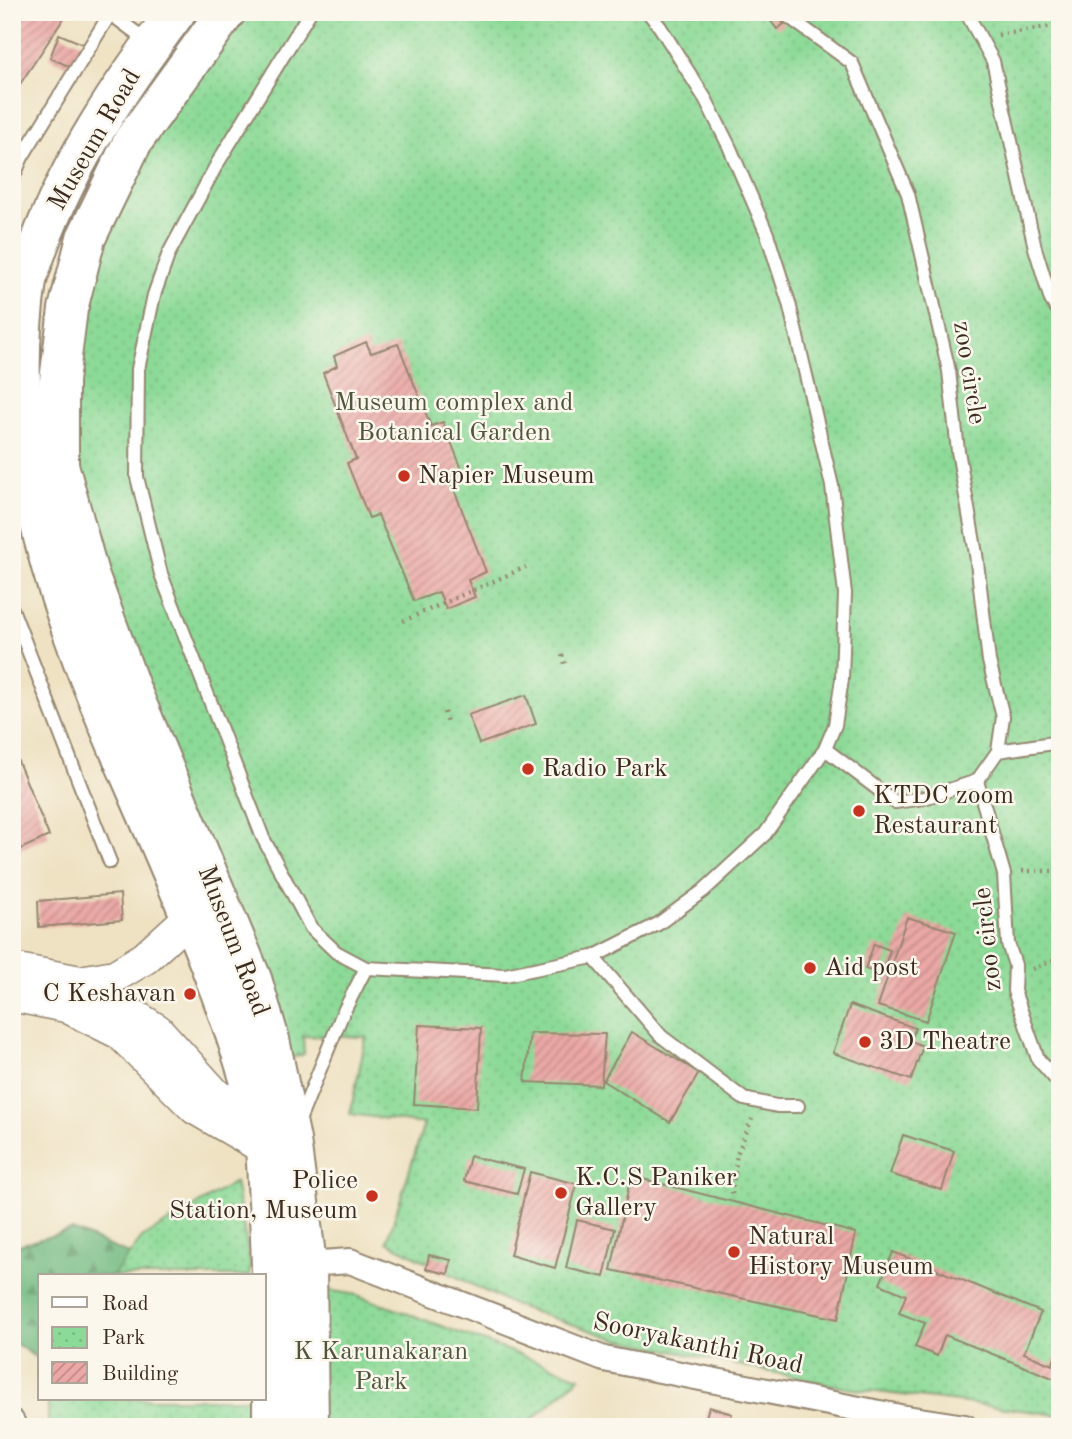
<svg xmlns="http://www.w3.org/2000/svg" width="1072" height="1439" font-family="'Old Standard TT',serif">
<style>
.forest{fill:url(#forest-firs);stroke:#56724f;stroke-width:2}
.park{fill:url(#park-dots);stroke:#64825a;stroke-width:2}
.building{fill:url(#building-hatch)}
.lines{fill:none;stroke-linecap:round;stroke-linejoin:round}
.service-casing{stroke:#958670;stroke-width:16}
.minor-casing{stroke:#958670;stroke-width:28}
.tertiary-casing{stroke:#958670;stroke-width:35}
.primary-casing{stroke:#958670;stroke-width:42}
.path{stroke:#958670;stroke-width:4.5;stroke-dasharray:2 5;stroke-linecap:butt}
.service{stroke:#fff;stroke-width:12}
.minor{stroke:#fff;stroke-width:24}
.tertiary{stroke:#fff;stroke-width:32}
.primary{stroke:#fff;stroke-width:38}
.poi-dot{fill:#c8321e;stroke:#fbf7ec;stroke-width:2.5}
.labels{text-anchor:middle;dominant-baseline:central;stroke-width:5;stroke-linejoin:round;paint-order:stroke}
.street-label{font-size:26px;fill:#3b2a1e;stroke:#fbf7ec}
.park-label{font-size:26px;fill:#4f563c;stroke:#fbf7ec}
.poi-label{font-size:26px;fill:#3b2a1e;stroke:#fbf7ec;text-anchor:start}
</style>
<defs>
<pattern id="forest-firs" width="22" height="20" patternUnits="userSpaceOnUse" patternTransform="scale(1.75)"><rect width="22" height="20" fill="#71ba80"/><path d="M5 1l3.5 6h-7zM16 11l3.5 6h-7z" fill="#5e9768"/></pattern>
<pattern id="park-dots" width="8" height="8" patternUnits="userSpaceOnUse" patternTransform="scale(1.75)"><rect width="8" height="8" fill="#8cda97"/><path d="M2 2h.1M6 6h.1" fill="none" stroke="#7abb82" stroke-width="1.8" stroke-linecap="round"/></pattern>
<pattern id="building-hatch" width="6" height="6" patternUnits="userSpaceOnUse" patternTransform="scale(1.75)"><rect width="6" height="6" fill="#eba8a6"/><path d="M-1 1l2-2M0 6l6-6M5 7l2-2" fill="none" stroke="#c08987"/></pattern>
</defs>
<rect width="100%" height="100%" fill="#fbf7ec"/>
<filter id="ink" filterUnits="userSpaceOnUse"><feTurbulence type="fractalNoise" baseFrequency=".0143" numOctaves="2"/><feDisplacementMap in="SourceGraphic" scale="14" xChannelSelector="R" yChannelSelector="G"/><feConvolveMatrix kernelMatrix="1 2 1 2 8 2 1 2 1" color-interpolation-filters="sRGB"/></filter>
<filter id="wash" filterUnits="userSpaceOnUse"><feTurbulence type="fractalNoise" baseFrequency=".00686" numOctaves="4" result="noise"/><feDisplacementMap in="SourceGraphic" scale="28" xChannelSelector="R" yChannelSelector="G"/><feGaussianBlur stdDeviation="1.57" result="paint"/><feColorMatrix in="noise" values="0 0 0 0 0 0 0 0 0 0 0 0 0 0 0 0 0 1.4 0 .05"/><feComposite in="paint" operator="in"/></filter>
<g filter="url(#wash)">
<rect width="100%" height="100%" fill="#efe2c3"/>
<path class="forest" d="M72,1230L138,1258L152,1276H40V1360L12,1341V1247Z"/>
<path class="park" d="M234,12H1060V1415L846,1388L617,1339L513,1305L387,1242L424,1124L350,1114L366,1037L303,1036L304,1054L282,1061L99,594L64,387L99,232Z
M235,1182L250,1262V1276H113L142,1238Z
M321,1289L357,1295L580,1377L524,1427H319Z
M48,1399H251V1427H48Z"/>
<g id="blocks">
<path class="building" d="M12,12H68L12,96Z
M764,12H774L784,24L777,29Z
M59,34L83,44L73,68L50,58Z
M366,342L371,353L398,344L431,426L443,422L463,472L450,479L486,572L468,580L475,597L446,609L439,592L414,601L378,515L369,518L347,463L356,459L323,373L337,366L334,356Z
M526,695L536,724L479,744L468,715Z
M12,747L49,836L12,853Z
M120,894L122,920L39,927L38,901Z
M907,917L956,932L926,1021L878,1006Z
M874,944L890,950L882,975L865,969Z
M850,1005L915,1028L911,1041L923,1046L911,1080L833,1053Z
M419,1025L481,1028L477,1108L414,1104Z
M632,1032L699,1073L670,1122L603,1081Z
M530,1033L605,1034L601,1085L525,1082Z
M903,1135L954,1151L942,1190L890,1174Z
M470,1156L524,1169L517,1194L464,1181Z
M530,1172L577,1184L555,1268L510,1255Z
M631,1176L856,1233L838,1319L611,1270Z
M577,1220L615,1229L604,1277L566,1268Z
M893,1252L1041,1312L1024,1353L1052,1365L1060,1346V1366L1055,1379L945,1335L937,1356L915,1347L925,1323L899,1313L906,1295L880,1284Z
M429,1255L451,1260L448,1274L426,1269Z
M709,1407L732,1414L728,1427H703Z"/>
</g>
</g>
<g filter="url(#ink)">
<use href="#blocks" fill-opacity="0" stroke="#958670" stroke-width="2"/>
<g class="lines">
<g class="service-casing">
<path id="service" d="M108,12L150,43
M310,12L217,164L169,253L154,295L138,369L137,477L161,574L263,838L311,928L336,952L366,968L505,975L593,957L658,924L703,891L765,834L825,749L835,725L842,679L845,593L832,486L789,303L767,234L729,146L706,100L660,27L648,12
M782,12L852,63L908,194L949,371L958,451L976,554L989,661L1003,717L998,751L977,781L924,798L895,802L825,749
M966,12L993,61L1035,248L1051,300L1060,313
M12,180L22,157L110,14
M12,609L110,862
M998,751L1060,742
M977,781L1004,874L1008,944L1015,965L1014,991L1038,1059L1060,1084
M593,957L661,1036L744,1099L777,1106H798
M298,1123L342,1015L366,968"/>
</g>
<g class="minor-casing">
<path id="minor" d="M307,1264L350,1261L604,1359L900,1417L965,1427
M12,1422L14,1427"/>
</g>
<g class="tertiary-casing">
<path id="tertiary" d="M12,969L80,982L157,1030L215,1094L275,1130
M80,982L115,976L145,958L191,916
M12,995L66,1006L120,1033L195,1108L257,1144"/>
</g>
<g class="primary-casing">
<path id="primary" d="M176,12C122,84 70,160 39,245C35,257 30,269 27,281C0,460 62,620 132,780C180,891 230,1001 260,1118C267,1144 266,1174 268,1201C273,1276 272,1351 272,1427
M226,12L133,141L86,238L68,309L59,381V465L89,574L130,687L252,979L270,1040L291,1140L307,1264L309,1427"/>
</g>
<path class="path" d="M998,35L1060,25
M403,621L526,567
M562,655L565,664
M444,712L448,725
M1022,871H1060
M1032,969L1060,958
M732,1194L737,1154L752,1119"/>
<use href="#service" class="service"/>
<use href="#minor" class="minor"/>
<use href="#tertiary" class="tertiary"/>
<use href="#primary" class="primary"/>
</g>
</g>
<g class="poi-dot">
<circle cx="404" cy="476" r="7"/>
<circle cx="528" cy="769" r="7"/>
<circle cx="859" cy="811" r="7"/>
<circle cx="810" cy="968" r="7"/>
<circle cx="190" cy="994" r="7"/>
<circle cx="865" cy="1042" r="7"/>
<circle cx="561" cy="1193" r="7"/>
<circle cx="372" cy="1196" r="7"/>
<circle cx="734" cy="1252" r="7"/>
</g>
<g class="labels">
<g class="street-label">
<text transform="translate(95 140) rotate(-60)">Museum Road</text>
<text transform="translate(969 373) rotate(81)">zoo circle</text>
<text transform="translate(988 939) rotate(-96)">zoo circle</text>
<text transform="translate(233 941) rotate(69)">Museum Road</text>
<text transform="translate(698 1344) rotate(12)">Sooryakanthi Road</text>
</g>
<g class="park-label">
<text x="454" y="403">Museum complex and<tspan x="454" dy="30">Botanical Garden</tspan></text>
<text x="381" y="1352">K Karunakaran<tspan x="381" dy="30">Park</tspan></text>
</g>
<g class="poi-label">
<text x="418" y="476">Napier Museum</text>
<text x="542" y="769">Radio Park</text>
<text x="873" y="796">KTDC zoom<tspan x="873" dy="30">Restaurant</tspan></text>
<text x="824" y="968">Aid post</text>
<text x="176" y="994" text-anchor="end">C Keshavan</text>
<text x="879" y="1042">3D Theatre</text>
<text x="575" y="1178">K.C.S Paniker<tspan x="575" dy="30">Gallery</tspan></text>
<text x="358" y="1181" text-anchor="end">Police<tspan x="358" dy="30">Station, Museum</tspan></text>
<text x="748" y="1237">Natural<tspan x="748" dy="30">History Museum</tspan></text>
</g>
</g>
<rect width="1072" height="1439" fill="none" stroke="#fbf7ec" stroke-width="42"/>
<rect x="38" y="1274" width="228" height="126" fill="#fbf7ec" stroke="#aea59a" stroke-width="2"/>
<rect x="52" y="1297" width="35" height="10" fill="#ffffff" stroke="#aea59a" stroke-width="2"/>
<text x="102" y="1310" font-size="21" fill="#3b2a1e">Road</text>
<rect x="52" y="1327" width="35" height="21" fill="url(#park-dots)" stroke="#aea59a" stroke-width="2"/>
<text x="102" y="1344" font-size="21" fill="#3b2a1e">Park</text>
<rect x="52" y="1362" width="35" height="21" fill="url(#building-hatch)" stroke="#aea59a" stroke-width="2"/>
<text x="102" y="1380" font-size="21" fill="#3b2a1e">Building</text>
</svg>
